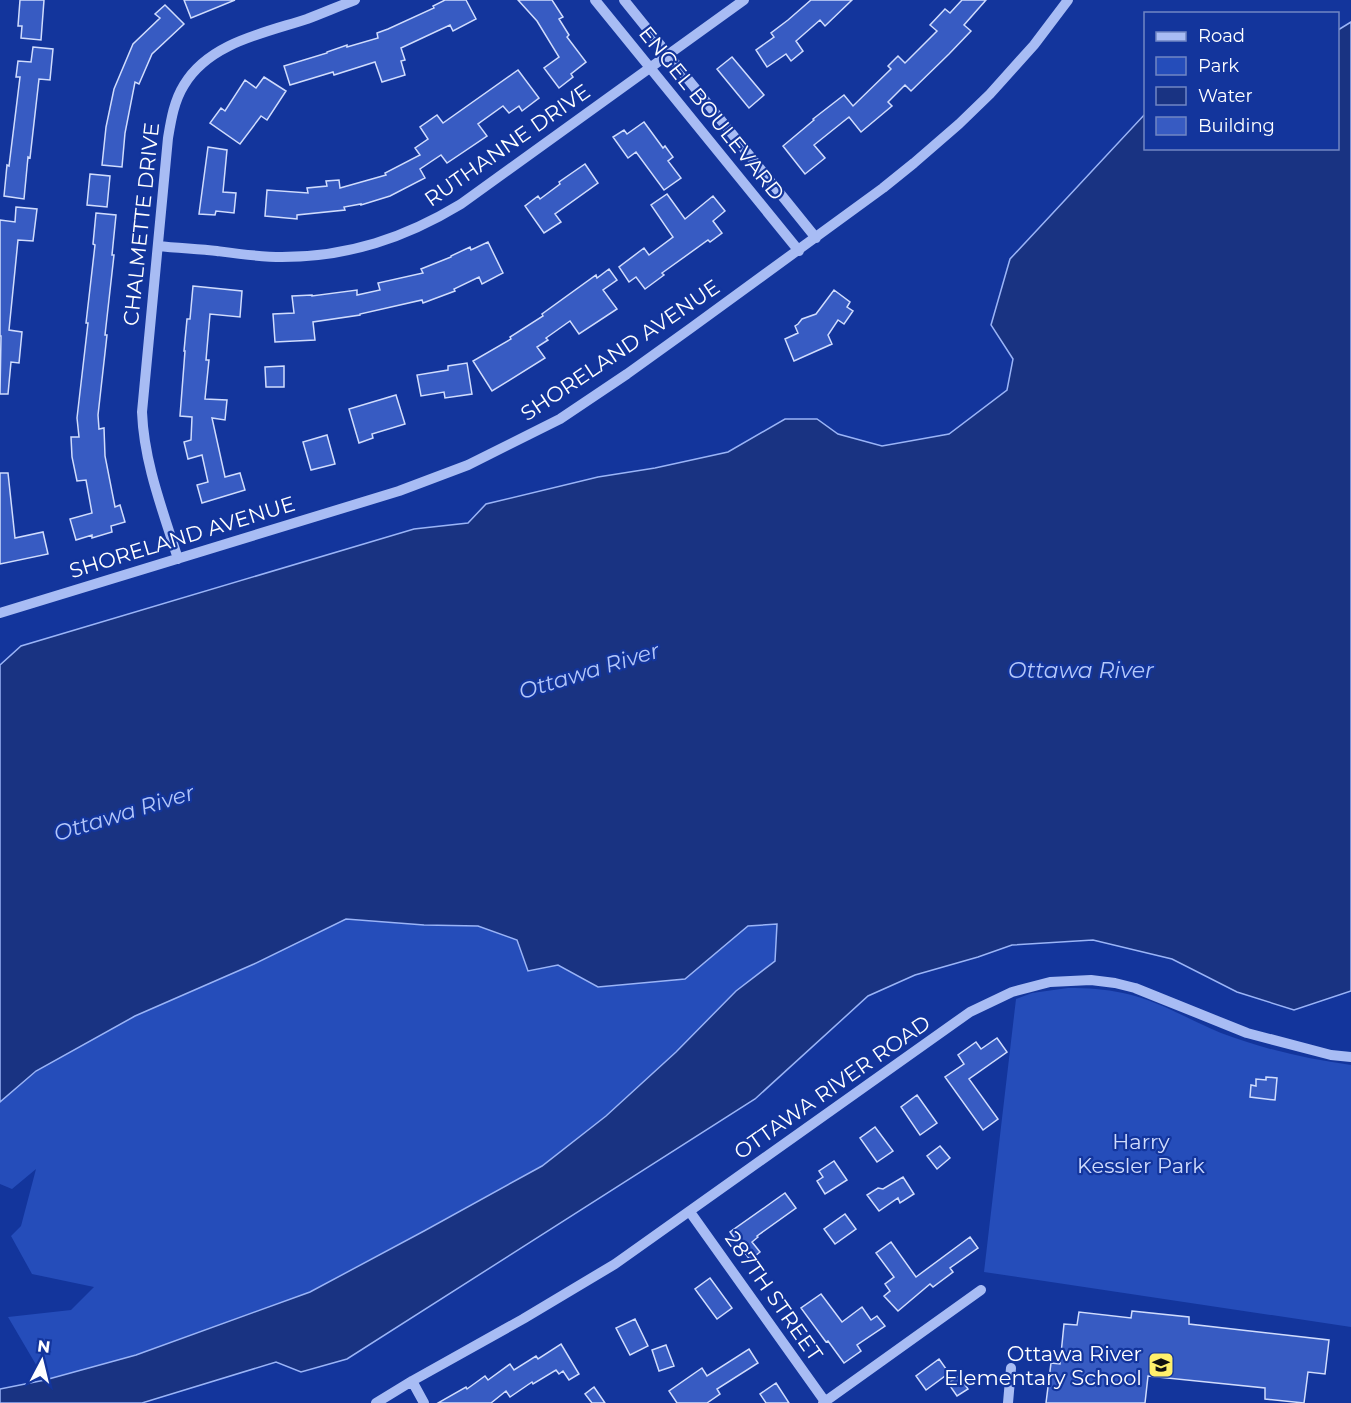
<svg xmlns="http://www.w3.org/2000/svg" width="1351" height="1403" font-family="Montserrat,sans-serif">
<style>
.green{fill:#254dba}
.water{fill:#193382;stroke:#9ab4f7;stroke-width:1.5}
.building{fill:#375bc2;stroke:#d0dcfd;stroke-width:1.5}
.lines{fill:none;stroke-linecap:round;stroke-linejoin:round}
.minor{stroke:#a8bcf4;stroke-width:10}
.labels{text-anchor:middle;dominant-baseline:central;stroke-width:4.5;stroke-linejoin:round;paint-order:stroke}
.street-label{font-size:21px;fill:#fff;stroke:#13359c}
.park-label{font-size:21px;fill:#d0dcfd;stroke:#13359c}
.poi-label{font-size:21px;fill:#fff;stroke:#13359c;text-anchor:end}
.water-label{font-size:22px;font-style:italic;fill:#b4c7fa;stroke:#13359c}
</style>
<rect width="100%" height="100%" fill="#13359c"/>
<path class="green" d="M346,919L424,925L478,926L517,940L528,971L558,965L598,987L685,979L748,926L777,923L775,961L736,991L676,1052L606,1116L542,1166L310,1292L136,1355L45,1380L8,1317L71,1310L94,1287L32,1274L11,1236L21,1226L36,1169L12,1189L0,1184V1102L36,1071L135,1016L254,964Z
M1068,988C1087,988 1105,989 1123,993C1158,1000 1189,1020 1221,1033C1263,1049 1307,1059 1351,1065V1327L984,1272L1016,999L1032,993Z"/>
<path class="water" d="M1351,22V991L1294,1010L1237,992L1172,959L1093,940L1012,945L978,957L915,975L868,996L755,1099L347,1359L301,1372L276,1362L142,1403H0V1389L45,1380L136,1355L310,1292L424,1231L542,1166L606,1116L676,1052L736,991L775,961L777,924L748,926L685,979L598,987L558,965L528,971L517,940L478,926L424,925L346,919L254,964L135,1016L36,1071L0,1102V665L21,646L414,529L468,523L486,504L598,477L655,468L728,452L785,419H817L838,434L882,446L949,434L1007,390L1013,359L991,325L1010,259L1145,114L1146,148H1338V30Z"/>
<path class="building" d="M20,0H44L41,40L21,38L22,26H18Z
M184,0H235L191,18Z
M445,0H466L476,19L453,31L450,25L401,48L405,60L401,61L405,75L382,82L375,62L334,75L333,72L290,85L284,66L327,53V52L347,45V47L378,38L377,33L388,29L434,8L433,6Z
M518,0H552L563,17L559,19L569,35L567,37L586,62L571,74L573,77L559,88L544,68L559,57L537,21Z
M811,0H852L825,26L820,20L796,41L803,51L791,61L786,54L767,67L756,50L774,37L771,33L788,20Z
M962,0H986L964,25L971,31L949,54L911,91L905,85L888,102L892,106L861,132L849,117L814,145L825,158L805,174L783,146L814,120L813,119L844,95L853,106L891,69L888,66L898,56L905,63L937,31L930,25L945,9L950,13Z
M165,5L184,24L152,54L139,84L135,82L125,133L122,167L102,165L106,127L114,89L133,44L160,18L155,14Z
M33,47L53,49L50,80L39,79L30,158L28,157L24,199L4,196L7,165L9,166L20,77H16L18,61L31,62Z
M732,57L764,95L749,108L717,69Z
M518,70L539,98L522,111L519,106L509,113L503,106L478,124L487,136L447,163L441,155L420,169L425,178L390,196L361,205V204L344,207L345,210L297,215V219L265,216L267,190L308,193L307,188L327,186L326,181L339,180L340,188L386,175L385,173L420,155L415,148L428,139L420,127L437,115L443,123Z
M264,77L286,91L267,120L261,116L240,144L210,123L221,108L225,111L245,80L256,88Z
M644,122L663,148L665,146L673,157L668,161L681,178L664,190L636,152L628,158L613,137L624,130L627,134Z
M208,147L227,150L223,192L236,193L234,213L216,211L215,215L199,214Z
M585,164L598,183L555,214L561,222L544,233L525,206L538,196L540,199L560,184L559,182Z
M90,174L110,176L107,207L87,205Z
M667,194L685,219L713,196L725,211L713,221L722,233L710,242L708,240L662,273L664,275L645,289L636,277L629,282L619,267L644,248L649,255L673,237L651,205Z
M16,207L37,209L33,241L18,240L9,330L22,332L19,363L11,362L8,394H0L1,336H0V220L15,222Z
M96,213L116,215L112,255H114L105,335H107L98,415L99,429L104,428L105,456L115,507L120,505L125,522L111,526L112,532L92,538V535L76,540L70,519L92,513L86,480L77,481L72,457L71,437H79L77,418L88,323H86L95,245L93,244Z
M488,242L503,273L482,284L479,277L454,289L455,291L423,303L422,300L360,314V315L313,322L315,340L275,342L273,314L294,313L292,296L312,295V296L357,290V295L380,290L378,283L423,273L421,269L451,257V256L470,247L471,250Z
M609,269L617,280L603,290L617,309L579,334L570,321L546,338L548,340L537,347L545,358L492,391L473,361L511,339L510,337L543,316L542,314L596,275L597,278Z
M193,286L242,291L240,317L210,314L206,360H209L205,399L227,400L225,420L212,418L225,477L240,473L245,490L202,503L197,485L208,482L202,455L188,459L184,442L191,440L192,417L180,416L185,351H184L187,319H190Z
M834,290L850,302L847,307L853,311L844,324L838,320L828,335L832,344L794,361L785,339L798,333L795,326L798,324L802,319L816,314Z
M467,363L472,394L445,398L444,392L421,396L417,375L448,370V366Z
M284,366V387H266L265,367Z
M396,395L405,424L372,434L373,438L359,443L349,409Z
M327,435L335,464L311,470L303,442Z
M0,473H8L15,538L43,532L48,554L0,564Z
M997,1038L1007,1052L969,1079L998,1119L983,1130L945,1077L964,1064L958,1055L976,1042L981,1049Z
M1266,1077L1277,1078L1275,1100L1250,1097L1251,1085L1256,1086V1079L1266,1080Z
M917,1095L937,1123L920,1135L901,1107Z
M875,1127L893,1151L877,1162L860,1138Z
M940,1146L950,1158L937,1169L927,1156Z
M834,1161L847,1180L825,1194L817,1181L823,1177L819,1171Z
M903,1177L914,1194L900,1203L898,1198L879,1211L867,1195L878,1188L883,1189Z
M785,1193L796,1208L757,1236L758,1237L752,1242L760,1252L750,1260L730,1232Z
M845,1214L856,1229L835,1244L824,1229Z
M970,1237L978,1248L950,1268L953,1272L933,1287L930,1284L898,1311L884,1296L890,1291L885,1284L894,1277L876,1253L891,1242L916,1277Z
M710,1278L732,1308L717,1319L695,1289Z
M821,1294L842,1322L862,1307L871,1320L877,1316L885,1326L857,1345L861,1351L844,1363L828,1341L826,1342L801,1308Z
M1132,1311L1189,1317V1324L1329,1340L1325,1374L1308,1372L1304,1403L1265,1399V1388L1148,1376L1145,1403H1046L1051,1363L1060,1364L1064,1324L1077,1325L1079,1312L1131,1318Z
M635,1319L648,1346L630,1355L616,1328Z
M561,1344L579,1374L569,1380L563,1371L559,1374L556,1370L533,1384L532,1382L510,1397L506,1391L491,1403H438L466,1387L467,1389L485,1376L488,1380L510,1364L514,1370L536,1356L538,1359Z
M666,1345L674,1366L659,1371L652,1350Z
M749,1349L758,1363L717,1389L720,1394L707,1403H677L669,1391L702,1368L707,1376Z
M939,1359L949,1373L926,1390L916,1376Z
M959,1376L968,1389L957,1396L948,1383Z
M776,1383L789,1403H766L760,1394Z
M594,1387L605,1403H592L585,1394Z"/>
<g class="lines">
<path class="minor" d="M595,0L799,251
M624,0L816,238
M158,246C177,248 197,249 217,251C239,254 260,257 282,257C348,257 405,238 461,204L744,0
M178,559C163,511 144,463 142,412L168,138C171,120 174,101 184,85C209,43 264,33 307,19C323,13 339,6 355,0
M0,613L399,491L468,465L560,419L627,374L691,328L883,188L914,163L959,124L990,94L1034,45L1068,0
M690,1212L826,1403
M412,1381L424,1403
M376,1403L412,1381L523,1319L615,1264L970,1012L1012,992L1050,982L1091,980L1115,983L1135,988L1247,1033L1331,1055L1351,1057
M823,1403L981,1290
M1008,1403L1011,1368"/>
</g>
<defs>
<g id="school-square" transform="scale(1.35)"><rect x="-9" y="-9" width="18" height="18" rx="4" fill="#fff06b" stroke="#13359c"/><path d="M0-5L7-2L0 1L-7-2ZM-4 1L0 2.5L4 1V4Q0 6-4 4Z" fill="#111"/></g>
</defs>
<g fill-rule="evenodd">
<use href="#school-square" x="1161" y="1365"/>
</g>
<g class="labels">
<g class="street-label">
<text transform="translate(712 113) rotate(51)">ENGEL BOULEVARD</text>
<text transform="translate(507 145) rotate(-35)">RUTHANNE DRIVE</text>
<text transform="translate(141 224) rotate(-84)">CHALMETTE DRIVE</text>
<text transform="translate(620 350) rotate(-34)">SHORELAND AVENUE</text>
<text transform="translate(182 537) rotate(-17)">SHORELAND AVENUE</text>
<text transform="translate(832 1087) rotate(-35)">OTTAWA RIVER ROAD</text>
<text transform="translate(774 1296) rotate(55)">287TH STREET</text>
</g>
<g class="park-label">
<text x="1141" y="1141">Harry<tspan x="1141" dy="24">Kessler Park</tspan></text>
</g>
<g class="poi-label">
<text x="1142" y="1353">Ottawa River<tspan x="1142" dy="24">Elementary School</tspan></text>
</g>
<g class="water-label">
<text x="1081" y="670">Ottawa River</text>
<text transform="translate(589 671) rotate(-17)">Ottawa River</text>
<text transform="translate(124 813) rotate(-17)">Ottawa River</text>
</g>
</g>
<rect x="1144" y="12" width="195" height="138" fill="#13359c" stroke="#7186c4" stroke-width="1.5"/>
<rect x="1156" y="32" width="30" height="9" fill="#a8bcf4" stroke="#7186c4" stroke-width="1.5"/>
<text x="1198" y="42" font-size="18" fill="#ffffff">Road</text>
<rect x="1156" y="57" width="30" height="18" fill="#254dba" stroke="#7186c4" stroke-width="1.5"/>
<text x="1198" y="72" font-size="18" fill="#ffffff">Park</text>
<rect x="1156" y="87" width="30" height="18" fill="#193382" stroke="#7186c4" stroke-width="1.5"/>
<text x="1198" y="102" font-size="18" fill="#ffffff">Water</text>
<rect x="1156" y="117" width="30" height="18" fill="#375bc2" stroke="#7186c4" stroke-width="1.5"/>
<text x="1198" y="132" font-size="18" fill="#ffffff">Building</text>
<g transform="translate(42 1361) rotate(7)" stroke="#13359c" stroke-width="4.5" paint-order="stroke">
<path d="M0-4.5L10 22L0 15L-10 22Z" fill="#ffffff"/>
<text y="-9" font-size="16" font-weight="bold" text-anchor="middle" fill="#ffffff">N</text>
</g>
</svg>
